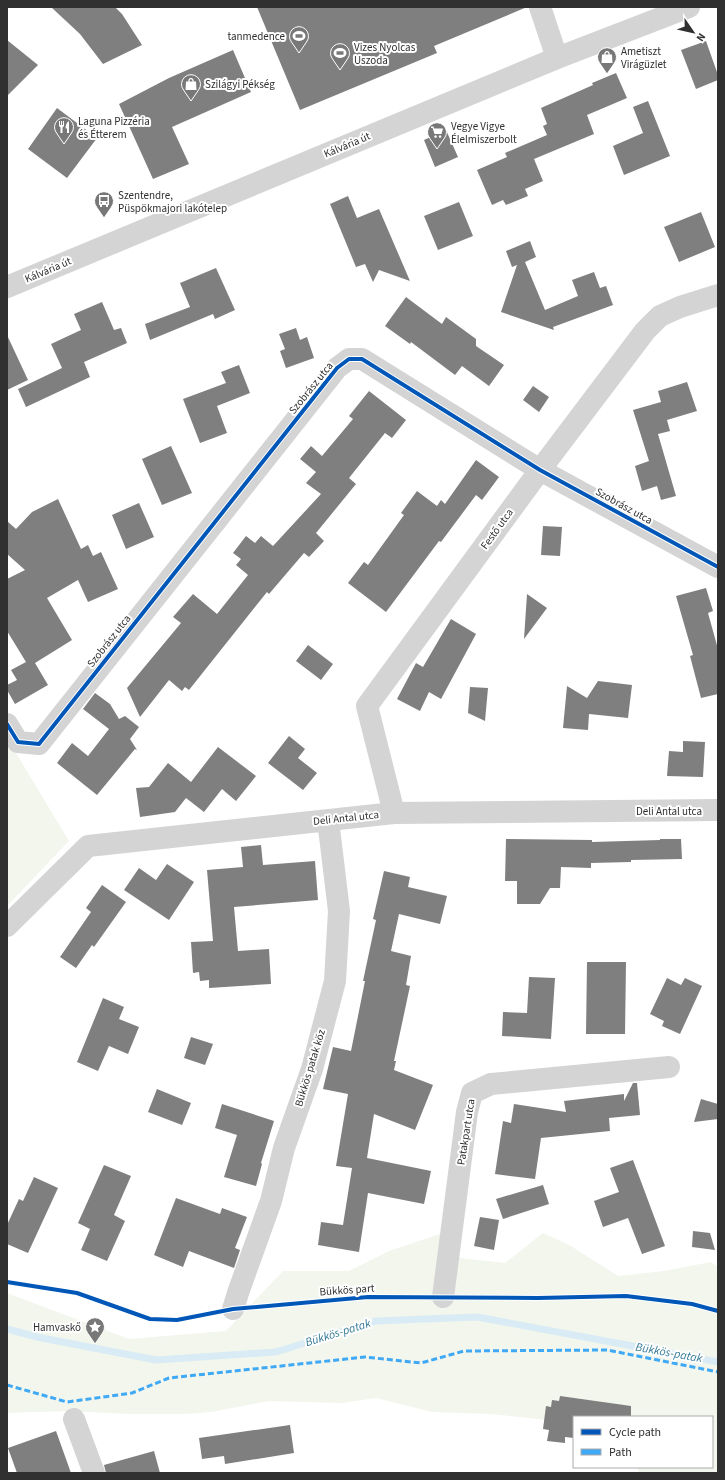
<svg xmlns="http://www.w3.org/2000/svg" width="725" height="1480" font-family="'Source Sans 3',sans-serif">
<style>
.green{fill:#f2f6ed}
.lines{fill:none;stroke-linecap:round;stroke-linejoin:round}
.stream{stroke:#d9ebf4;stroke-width:7}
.building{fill:#7f7f7f}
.minor{stroke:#d4d4d4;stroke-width:22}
.quiet{stroke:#3fa9f5;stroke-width:3;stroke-dasharray:6 3;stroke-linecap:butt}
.cycleway-casing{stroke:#fff;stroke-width:6}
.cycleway{stroke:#0057b8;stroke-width:4}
.labels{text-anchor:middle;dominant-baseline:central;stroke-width:4;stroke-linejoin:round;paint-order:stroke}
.poi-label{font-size:11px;fill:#303030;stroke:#fff;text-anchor:start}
.street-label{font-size:11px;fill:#303030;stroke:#fff}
.water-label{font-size:12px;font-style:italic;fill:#387c99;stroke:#fff}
</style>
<rect width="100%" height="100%" fill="#fff"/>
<path class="green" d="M7,738L69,841L7,906Z
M543,1233L571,1246L618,1276L664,1271L711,1262L718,1267V1473H639L637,1467H712V1417H574V1423L491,1414L432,1412L376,1398L342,1403L269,1401L211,1412L187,1414H128L66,1411L7,1413V1293L129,1339L226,1331L283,1271H349L389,1251L440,1234L460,1258L505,1263Z"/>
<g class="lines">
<path class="stream" d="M7,1329L37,1337L156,1360L276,1352L376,1321L477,1317L718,1362"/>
</g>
<path class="building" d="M51,7H115L122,14L142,45L103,64L80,34Z
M257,7H527L434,46L437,53L300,110Z
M7,40L38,65L7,96Z
M706,41L718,75V80L696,89L681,50Z
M233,50L251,92L172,127L189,164L153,179L119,104L169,78Z
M616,73L627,98L587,115L594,134L534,159L543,181L525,189L528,196L506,205L503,200L492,205L477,170L507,157L505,153L547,135L543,126L547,124L541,108L593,85L592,83Z
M648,101L670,156L624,175L613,146L643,133L633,107Z
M57,108L97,138L67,178L28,149Z
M446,130L458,157L435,167L424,140Z
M348,196L357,218L379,209L410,281L379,270L373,282L365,264L356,267L330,204Z
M459,202L473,236L438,250L424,216Z
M701,212L715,247L679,262L664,227Z
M530,241L536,257L525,262L545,310L578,296L572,280L594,272L600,288L606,286L613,305L553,327L554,330L501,312L517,265L512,267L506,251Z
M216,268L235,310L215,319L213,314L150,340L145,324L190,307L180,283Z
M406,297L442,324L446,317L476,339V346L504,365L489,386L462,366L455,375L411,342L410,344L385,326Z
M102,302L114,330L121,328L127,343L84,362L90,377L26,407L18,389L62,368L51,344L81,330L74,314Z
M296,328L300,340L307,337L314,358L286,368L280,351L285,349L279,334Z
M7,335L28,380L7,390Z
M239,365L250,393L217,406L227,433L200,443L183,399L226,383L221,372Z
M687,382L697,411L667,420L670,431L658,434L676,496L661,500L657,486L642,491L635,466L649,461L633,410L661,402L658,391Z
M533,386L549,397L539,412L523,400Z
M369,391L406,420L392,438L385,433L349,478L356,484L316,533L324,541L309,557L304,553L269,594L267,592L189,690L185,687L182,691L169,680L140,717L127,688L181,623L173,617L193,594L217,614L248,575L236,565L241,559L233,553L246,536L255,543L261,536L273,546L321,494L306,483L316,472L300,459L311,446L322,456L353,419L349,416Z
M171,446L192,493L162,505L142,459Z
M476,460L499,477L482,500L476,495L441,542L439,541L386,612L348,583L364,562L368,565L404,515L401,513L417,491L437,506L441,500L445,504Z
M58,499L81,549L88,545L93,556L101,552L118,589L88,602L78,580L47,598L72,640L35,663L48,685L15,704L7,690V685L17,680L11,670L26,662L7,631V579L25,570L7,554V521L16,529L32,512Z
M139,503L154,537L126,549L112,515Z
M543,526L562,527L560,556L541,555Z
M706,588L713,611L708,613L718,649V694L701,698L690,656L693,655L676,596Z
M527,594L547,608L524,639Z
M451,619L476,634L441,699L429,692L420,711L397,699L416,663L423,667Z
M308,645L333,664L321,680L296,661Z
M598,681L632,685L628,718L589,714L588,730L563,728L567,686L587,698Z
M470,687L488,688L485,721L468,713Z
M95,693L110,704L119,719L125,716L139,727L130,739L137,750L135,749L97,795L57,763L72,743L88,756L109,729L83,709Z
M289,736L305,749L298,758L317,773L303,790L268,763Z
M683,741L705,742L703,777L667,776L669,751L683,752Z
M218,747L256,776L236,801L222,789L204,812L186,798L175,812L140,817L136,788L149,787L168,763L191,782Z
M506,839L592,840V842L660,840V839H681L682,859L631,860V862L591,863V868L561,867L560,888H550L540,904H517V881H505Z
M261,845L263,865L315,861L318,900L234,907L238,951L269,949L271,984L209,988V980L200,981L199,972L193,973L191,942L213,941L207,870L243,867L241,847Z
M167,864L194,882L169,920L124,890L139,868L156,880Z
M384,871L410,877L408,887L447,896L440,924L399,914L391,951L411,956L406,985L410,986L394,1061H396L394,1070L433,1085L415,1130L374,1114L367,1158L431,1171L424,1204L368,1193L359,1252L318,1245L321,1222L343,1225L352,1168L336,1166L348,1094L323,1089L333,1047L351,1051L365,981H363L376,920L373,919Z
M102,885L126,902L94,947L92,945L76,968L60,957L91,912L86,908Z
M587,962H626L625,1034H586Z
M529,977L555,978L551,1039L502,1036L503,1012L527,1013Z
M667,978L681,985L685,978L702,986L680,1034L662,1026L664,1021L650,1014Z
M103,998L124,1007L119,1019L139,1027L128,1054L109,1046L98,1071L77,1062Z
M191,1037L213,1044L205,1065L184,1058Z
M633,1083H637L640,1115L609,1118L610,1131L541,1138L535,1179L495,1174L503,1121L511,1123L514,1104L566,1112L564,1101L624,1094V1101Z
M157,1089L191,1103L182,1125L148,1112Z
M701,1099L718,1104V1119L694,1122Z
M222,1104L274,1121L261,1163L262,1164L256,1186L224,1177L237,1135L215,1128Z
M633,1160L665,1246L642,1254L628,1218L603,1227L594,1201L619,1192L610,1168Z
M104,1165L131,1176L114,1215L125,1221L107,1261L81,1250L90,1229L78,1223Z
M34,1177L58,1188L28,1253L7,1244V1225L19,1199L23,1201Z
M543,1185L549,1204L503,1219L496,1199Z
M176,1198L220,1214L222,1208L247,1217L235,1248L240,1250L234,1268L189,1251L183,1267L154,1255Z
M480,1217L499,1220L494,1250L474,1246Z
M693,1231L710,1233L715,1250L692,1247Z
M560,1396L631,1406V1417H574V1438L565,1437V1443L547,1441L549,1430L543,1429L546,1406L551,1407L552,1400L559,1401Z
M290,1425L294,1453L225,1464L224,1456L202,1459L199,1438Z
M56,1431L71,1473H17L8,1448Z
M154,1451L160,1473H106L104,1465Z"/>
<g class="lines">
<path class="minor" d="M540,7L557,58
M7,287L557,58L689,7
M7,724L18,742L39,744L337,368L349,359H362L540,470L718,567
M394,813L367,706L540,470L645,331L660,316L680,307L718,295
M7,926L88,846L394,813L718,810
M443,1297L467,1112L472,1093L491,1084L669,1067
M233,1309L239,1290L271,1201L284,1148L312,1069L335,981L339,911L328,820
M74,1419L94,1473"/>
<path class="quiet" d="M7,1385L67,1402L132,1393L169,1378L365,1357L421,1363L464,1351L607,1350L718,1372"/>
<g class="cycleway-casing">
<path id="cycleway" d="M7,724L18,742L39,744L337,368L349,359H362L540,470L718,567
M7,1282L77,1293L150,1319L177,1320L233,1309L368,1297L538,1298L626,1296L692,1304L718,1311"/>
</g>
<use href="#cycleway" class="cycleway"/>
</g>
<defs>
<g id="stadium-pin" transform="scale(1)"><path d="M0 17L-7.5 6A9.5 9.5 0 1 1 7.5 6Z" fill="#787878" stroke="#fff"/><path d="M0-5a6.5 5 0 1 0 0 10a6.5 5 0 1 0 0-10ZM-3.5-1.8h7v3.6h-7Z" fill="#fff"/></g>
<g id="shop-pin" transform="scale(1)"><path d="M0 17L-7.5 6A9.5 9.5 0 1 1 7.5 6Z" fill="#787878" stroke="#fff"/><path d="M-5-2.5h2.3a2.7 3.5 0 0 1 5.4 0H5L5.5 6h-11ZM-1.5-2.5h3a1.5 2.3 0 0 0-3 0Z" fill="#fff"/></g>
<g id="restaurant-pin" transform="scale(1)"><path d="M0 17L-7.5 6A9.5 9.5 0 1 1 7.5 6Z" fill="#787878" stroke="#fff"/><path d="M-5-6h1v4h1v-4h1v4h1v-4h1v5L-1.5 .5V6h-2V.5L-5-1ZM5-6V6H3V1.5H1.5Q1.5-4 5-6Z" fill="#fff"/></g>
<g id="supermarket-pin" transform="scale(1)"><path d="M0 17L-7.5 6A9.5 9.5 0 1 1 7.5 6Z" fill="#787878" stroke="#fff"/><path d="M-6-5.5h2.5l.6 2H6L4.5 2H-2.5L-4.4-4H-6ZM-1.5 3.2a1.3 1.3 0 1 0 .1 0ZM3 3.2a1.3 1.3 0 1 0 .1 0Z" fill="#fff"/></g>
<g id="bus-pin" transform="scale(1)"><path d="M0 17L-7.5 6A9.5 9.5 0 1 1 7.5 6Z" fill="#787878" stroke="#fff"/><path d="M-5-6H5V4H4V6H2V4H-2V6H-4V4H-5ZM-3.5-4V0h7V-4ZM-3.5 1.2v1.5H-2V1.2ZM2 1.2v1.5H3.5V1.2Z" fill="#fff"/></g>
<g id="sight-pin" transform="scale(1)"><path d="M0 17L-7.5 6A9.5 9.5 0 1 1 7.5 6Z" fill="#787878" stroke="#fff"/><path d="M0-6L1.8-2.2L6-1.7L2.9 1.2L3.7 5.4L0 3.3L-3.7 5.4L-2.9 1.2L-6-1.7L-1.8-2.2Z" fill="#fff"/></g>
</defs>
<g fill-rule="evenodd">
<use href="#stadium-pin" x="299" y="36"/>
<use href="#stadium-pin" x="340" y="53"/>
<use href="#shop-pin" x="607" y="57"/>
<use href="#shop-pin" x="191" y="84"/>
<use href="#restaurant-pin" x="64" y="127"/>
<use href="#supermarket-pin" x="437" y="132"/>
<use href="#bus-pin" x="104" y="201"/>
<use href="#sight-pin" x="95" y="1327"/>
</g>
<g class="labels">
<g class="poi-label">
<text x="285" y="36" text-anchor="end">tanmedence</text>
<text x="354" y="47">Vizes Nyolcas<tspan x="354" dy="13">Uszoda</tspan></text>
<text x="621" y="51">Ametiszt<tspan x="621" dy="13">Virágüzlet</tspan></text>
<text x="205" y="84">Szilágyi Pékség</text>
<text x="78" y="121">Laguna Pizzéria<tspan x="78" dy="13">és Étterem</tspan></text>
<text x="451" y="126">Vegye Vigye<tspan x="451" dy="13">Élelmiszerbolt</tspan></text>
<text x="118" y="195">Szentendre,<tspan x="118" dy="13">Püspökmajori lakótelep</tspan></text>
<text x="81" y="1327" text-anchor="end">Hamvaskő</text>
</g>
<g class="street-label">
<text transform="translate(347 145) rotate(-23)">Kálvária út</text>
<text transform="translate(48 270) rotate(-23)">Kálvária út</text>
<text transform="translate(311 388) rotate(-51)">Szobrász utca</text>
<text transform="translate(624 506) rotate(29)">Szobrász utca</text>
<text transform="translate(497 529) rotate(-54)">Festő utca</text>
<text transform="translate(109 641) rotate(-52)">Szobrász utca</text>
<text x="669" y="811">Deli Antal utca</text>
<text transform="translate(346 818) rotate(-6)">Deli Antal utca</text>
<text transform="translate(310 1068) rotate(-73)">Bükkös patak köz</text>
<text transform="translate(466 1132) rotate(-81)">Patakpart utca</text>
<text transform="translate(347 1290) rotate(-4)">Bükkös part</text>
</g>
<g class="water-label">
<text transform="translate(338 1333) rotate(-17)">Bükkös-patak</text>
<text transform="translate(669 1353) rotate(10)">Bükkös-patak</text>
</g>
</g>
<rect width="725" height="1480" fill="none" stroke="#303030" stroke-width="16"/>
<rect x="573" y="1416" width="140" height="52" fill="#ffffff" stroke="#acacac"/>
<rect x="581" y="1429" width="20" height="6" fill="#0057b8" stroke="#acacac"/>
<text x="609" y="1436" font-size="12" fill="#303030">Cycle path</text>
<rect x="581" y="1449" width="20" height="6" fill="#3fa9f5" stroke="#acacac"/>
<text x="609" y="1456" font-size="12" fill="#303030">Path</text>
<g transform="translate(693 32) rotate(124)" stroke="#ffffff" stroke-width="3" paint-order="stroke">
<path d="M0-3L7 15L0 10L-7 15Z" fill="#303030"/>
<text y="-6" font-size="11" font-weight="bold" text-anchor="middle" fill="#303030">N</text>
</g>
</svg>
